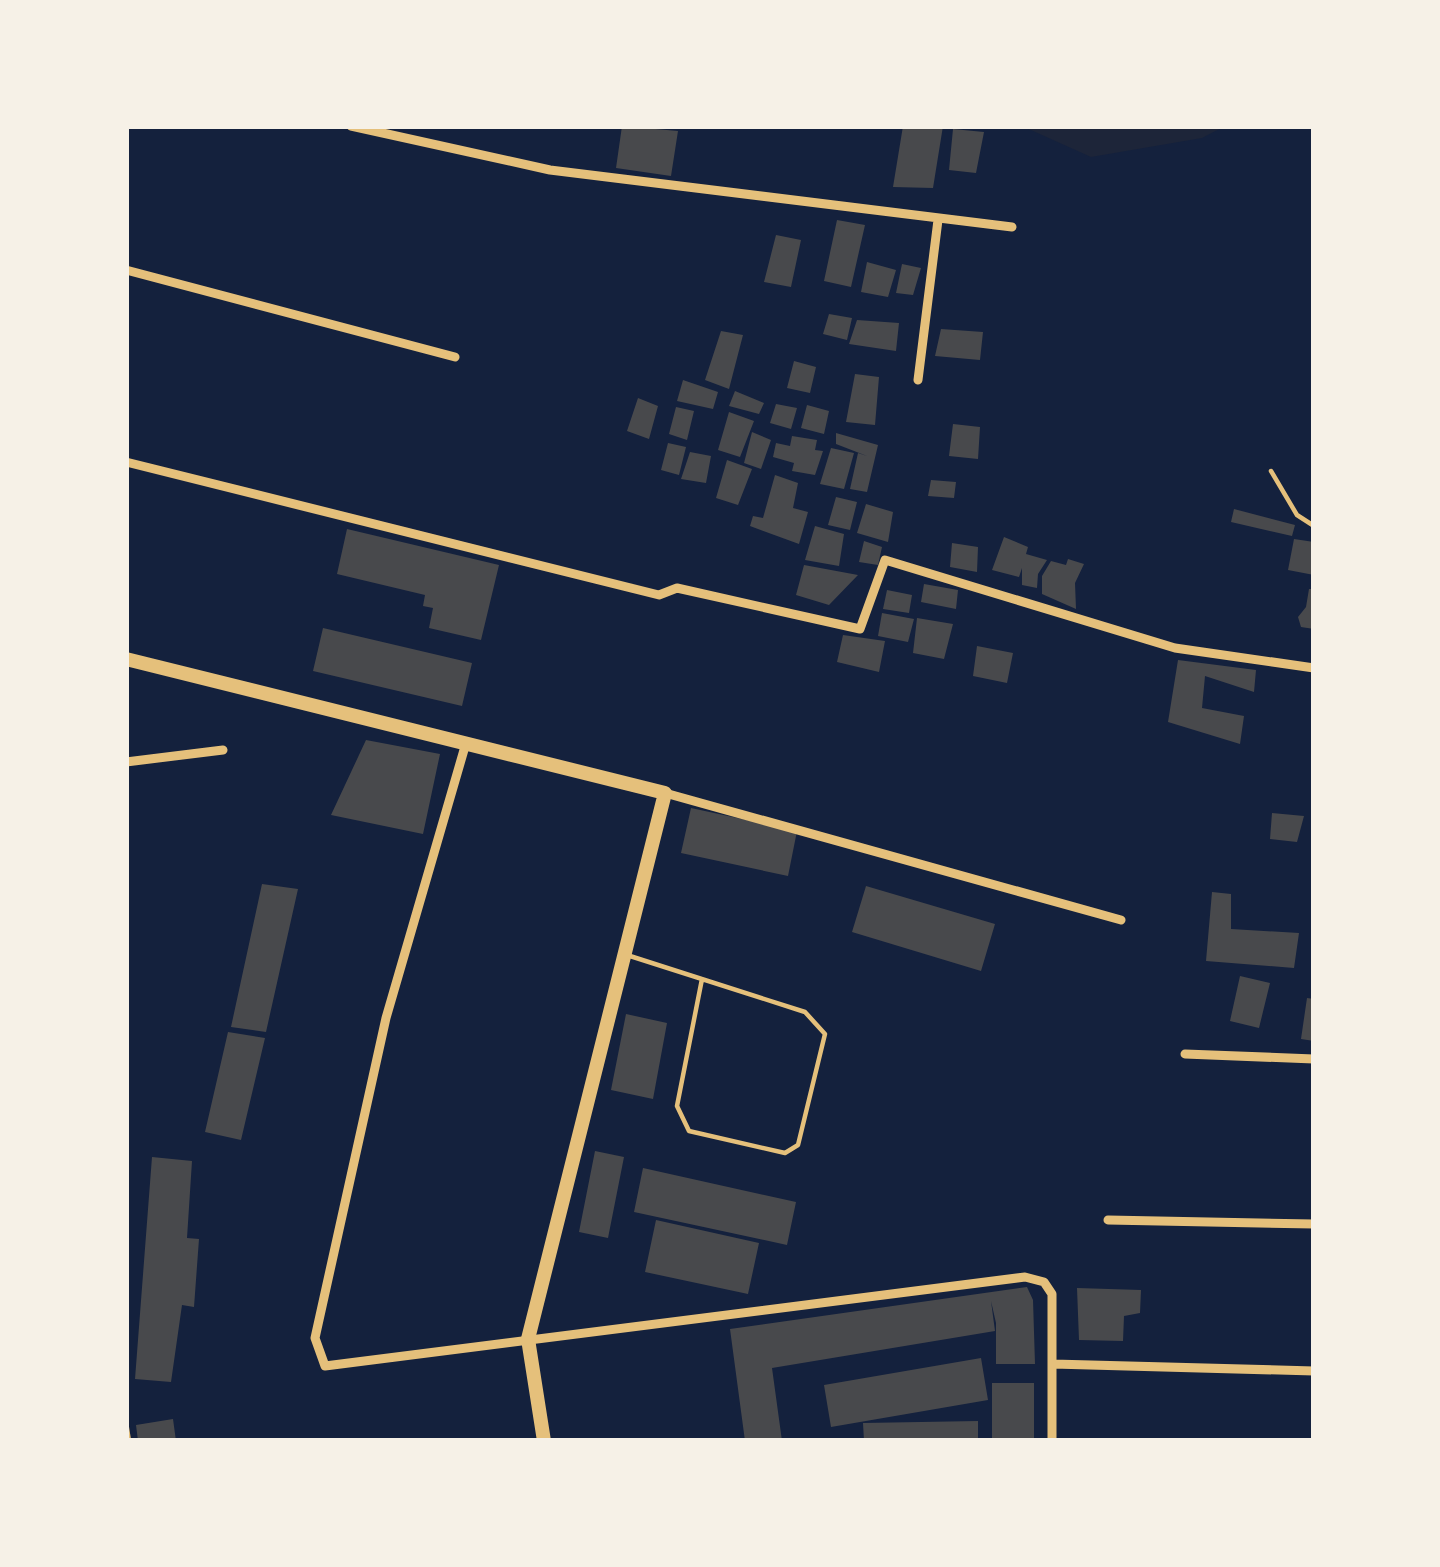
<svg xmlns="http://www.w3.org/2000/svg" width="1440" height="1567" font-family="'Archivo Narrow',sans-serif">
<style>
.green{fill:#1d2539}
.building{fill:#48494c}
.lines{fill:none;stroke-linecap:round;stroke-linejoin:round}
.service{stroke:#e5c07b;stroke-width:4.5}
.minor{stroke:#e5c07b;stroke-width:9}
.secondary{stroke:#e5c07b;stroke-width:14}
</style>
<rect width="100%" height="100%" fill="#14213d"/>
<path class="green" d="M1022,126H1225L1202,138L1091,157Z"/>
<path class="building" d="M622,126L678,131L671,176L616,168Z
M903,126H943L933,188L893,187Z
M953,129L984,132L976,173L949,170Z
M837,220L865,225L851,287L824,281Z
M776,235L801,240L791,287L764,282Z
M867,262L896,270L888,297L861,292Z
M902,264L921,268L913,295L896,293Z
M829,314L852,318L847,340L823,334Z
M857,320L899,323L896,351L849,344Z
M941,329L983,332L980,360L935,356Z
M721,331L743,335L729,389L705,380Z
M794,361L816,367L810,393L787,388Z
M855,374L879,377L875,425L846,422Z
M683,380L718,392L713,409L677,401Z
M735,391L764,403L759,414L729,406Z
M638,398L658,406L649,439L627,431Z
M776,404L797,408L791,429L770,423Z
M807,405L829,411L824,434L801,428Z
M676,407L694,411L687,440L669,434Z
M729,412L754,421L740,457L718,450Z
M953,424L980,427L978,459L949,456Z
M752,432L771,440L761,469L744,463Z
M836,433L878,445L867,492L850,489L858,453L867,456L836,444Z
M792,436L817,440L815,450L823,451L815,475L792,471L794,463L773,457L776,443L790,446Z
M668,443L686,447L679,475L661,470Z
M831,448L854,453L844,489L820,484Z
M690,452L711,456L706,483L681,479Z
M727,460L752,469L738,505L716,498Z
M775,475L798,483L793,508L808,512L799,544L750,526L753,516L763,518Z
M931,480L956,482L954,498L928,496Z
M836,497L857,502L850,530L828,525Z
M866,504L893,512L888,542L857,533Z
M1234,509L1295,525L1292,536L1231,522Z
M815,526L844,534L839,566L805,560Z
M347,529L499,565L481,640L429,628L433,608L423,606L425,595L337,574Z
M1004,537L1028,547L1026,554L1047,560L1038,574L1037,588L1022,585V568L1019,577L992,570Z
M1294,539L1314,542V575L1288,570Z
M864,541L882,547L878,565L859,562Z
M952,543L978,547L977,572L950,567Z
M1068,559L1084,564L1075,583L1076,609L1042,594V576L1051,561L1066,565Z
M804,565L858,575L829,605L796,595Z
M924,584L958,590L956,609L921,602Z
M1309,589H1314V629L1301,627L1298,617L1306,607Z
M887,590L912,595L909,613L883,609Z
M882,613L914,619L908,642L878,636Z
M917,618L953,624L944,659L913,653Z
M323,628L472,663L462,706L313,671Z
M843,635L885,641L879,672L837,662Z
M977,646L1013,653L1007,683L973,676Z
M1178,660L1256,670L1254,692L1205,676L1202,708L1244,716L1240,744L1168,722Z
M366,740L440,754L423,834L331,815Z
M691,808L797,831L788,876L681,853Z
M1272,813L1304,816L1297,842L1270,839Z
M262,884L298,889L266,1032L231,1027Z
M866,886L995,924L981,971L852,932Z
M1212,892L1231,894V929L1299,933L1294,968L1206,961Z
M1240,976L1270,983L1259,1028L1230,1021Z
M1307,998L1314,999V1041L1301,1039Z
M626,1014L667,1023L653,1099L611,1090Z
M228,1032L265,1038L241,1140L205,1132Z
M595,1151L624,1157L608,1238L579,1232Z
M152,1157L192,1161L187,1238L199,1239L194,1307L182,1305L171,1382L135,1379Z
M643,1168L796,1202L787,1245L634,1212Z
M656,1220L759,1243L748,1294L645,1272Z
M1027,1287L1033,1300L1035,1364H996V1323L991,1301L995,1331L772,1368L782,1441H745L730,1329Z
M1077,1288L1141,1290L1140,1313L1124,1316L1123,1341L1079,1340Z
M981,1358L988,1400L831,1427L824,1385Z
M992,1383H1034V1441H992Z
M173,1419L176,1441H138L136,1425Z
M978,1421V1441H864L863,1423Z"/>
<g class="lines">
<path class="service" d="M1271,471L1297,515L1314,526
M630,956L805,1012L825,1034L798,1145L785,1153L689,1131L677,1106L702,979
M126,1422L129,1441"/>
<path class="minor" d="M351,126L550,170L1012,227
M126,270L455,357
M918,380L938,220
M126,462L659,595L677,588L860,629L885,560L1175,648L1314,668
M466,743L386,1018L315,1338L325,1366L1025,1277L1044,1282L1052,1294V1441
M126,762L223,750
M665,793L1121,920
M1185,1054L1314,1059
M1108,1220L1314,1224
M1053,1364L1314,1371"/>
<path class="secondary" d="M126,659L665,793L528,1339L544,1441"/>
</g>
<rect width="1440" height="1567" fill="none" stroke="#f6f1e7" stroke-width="258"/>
</svg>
